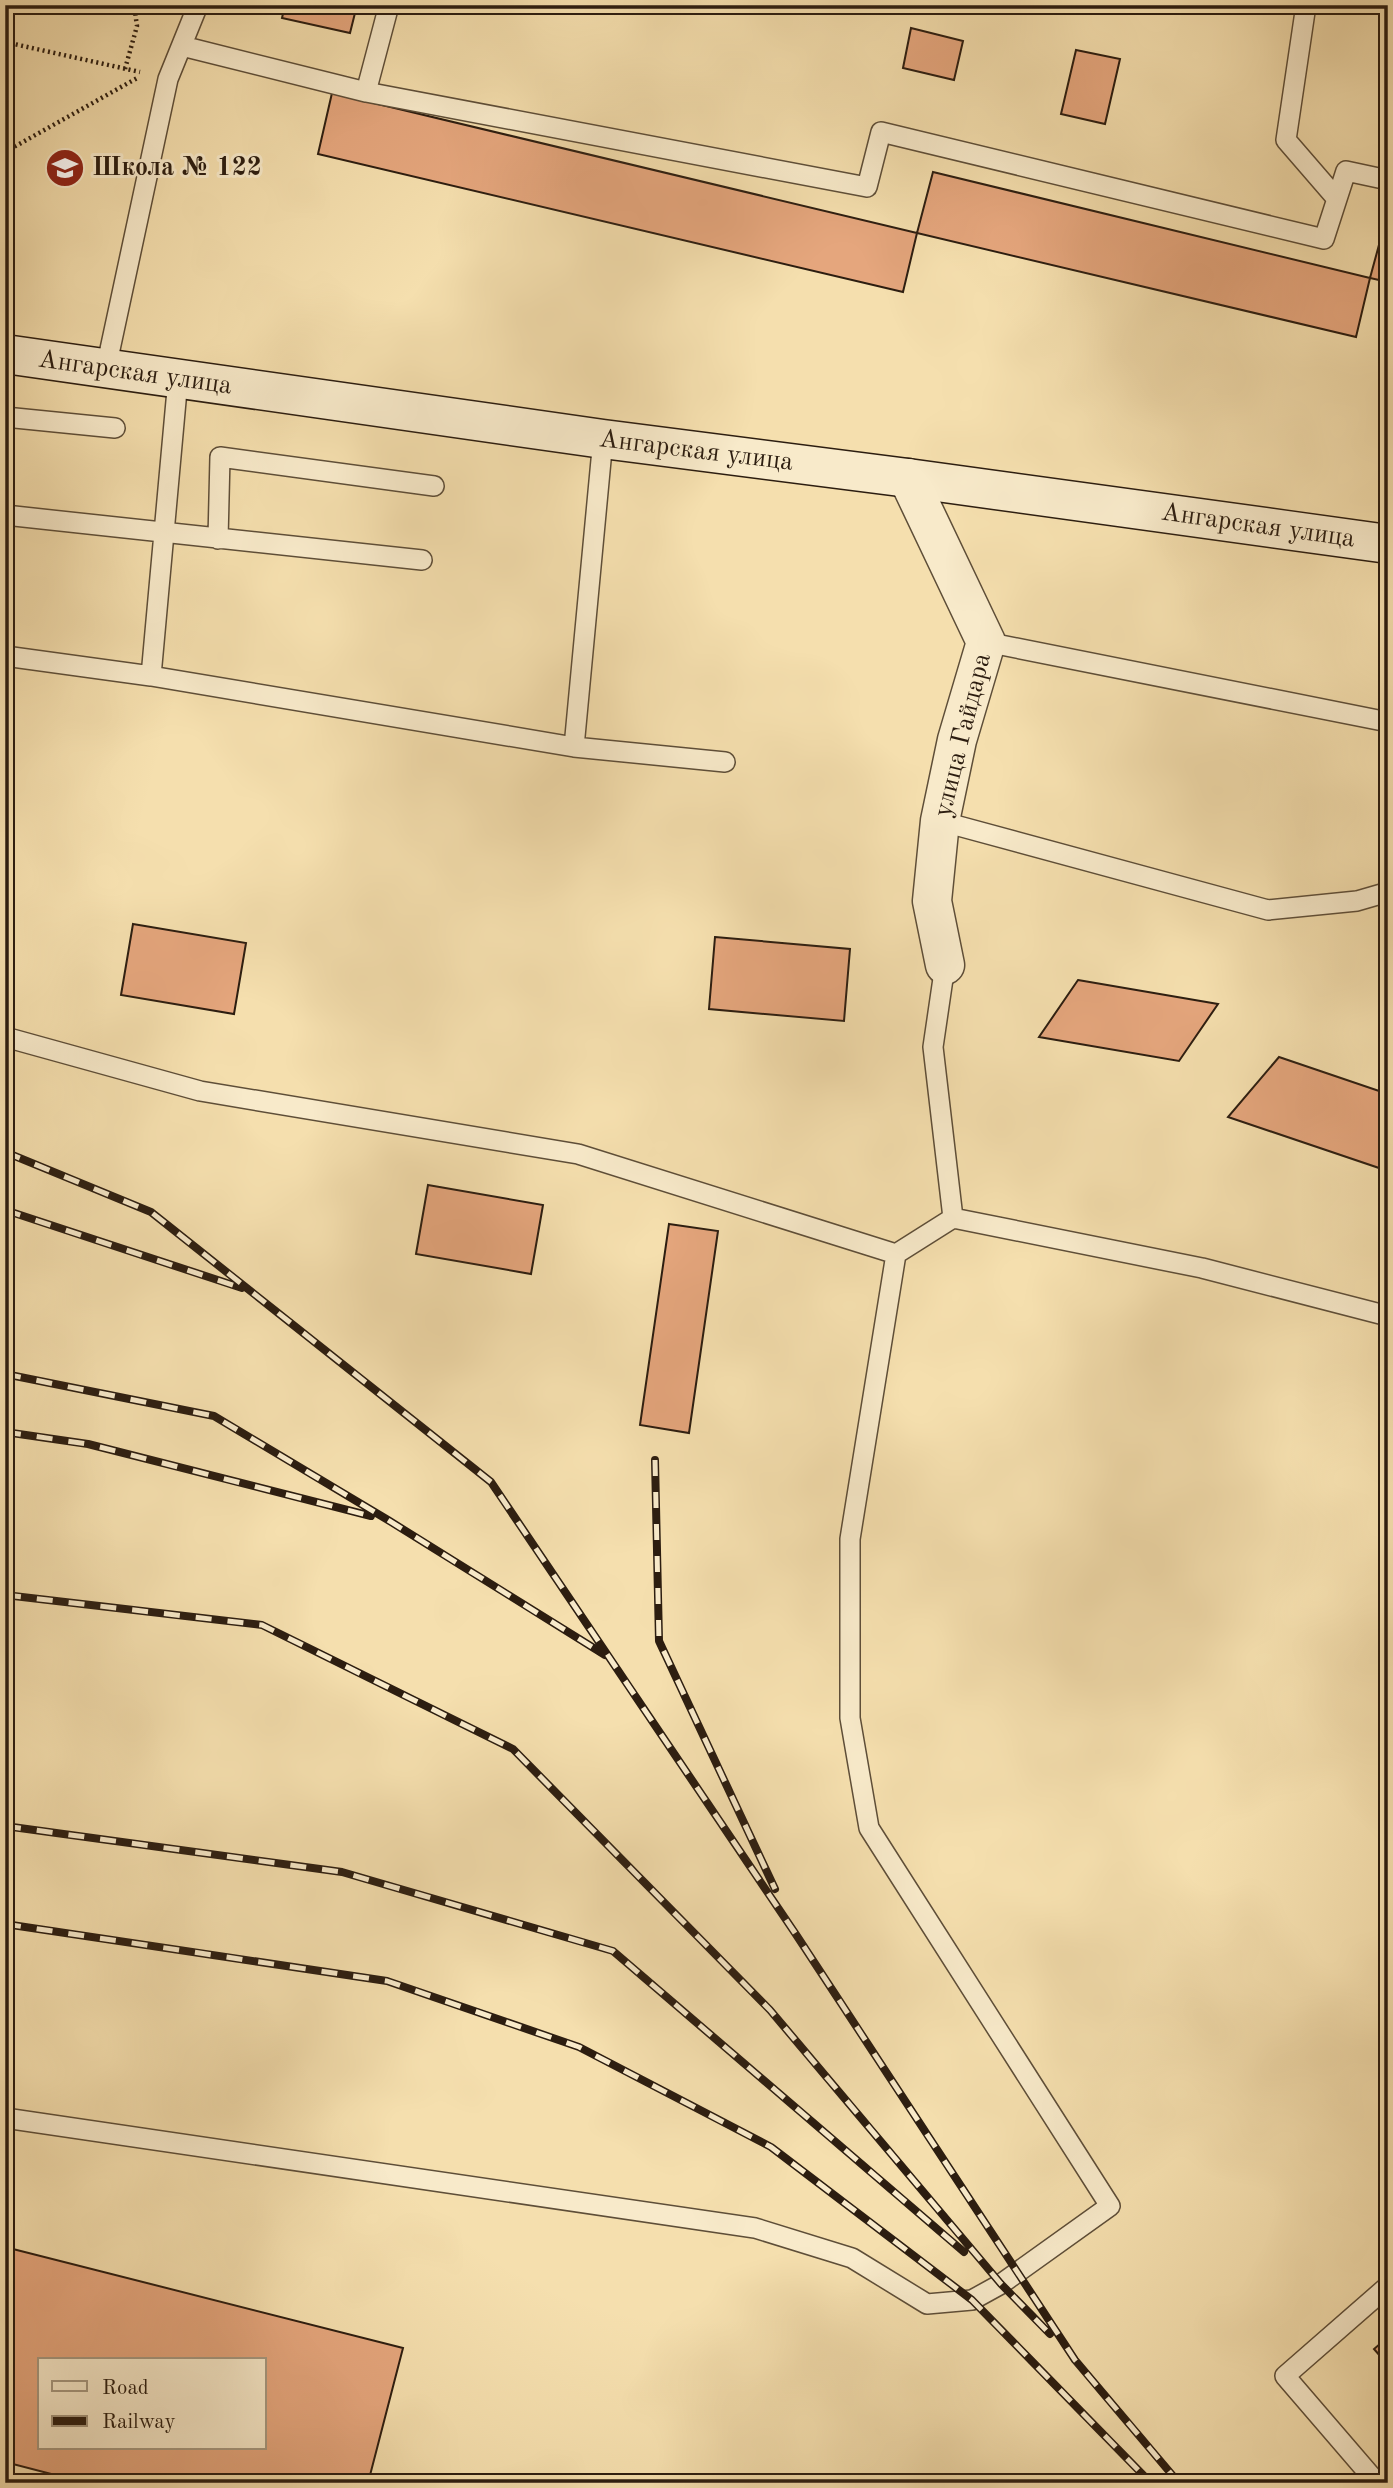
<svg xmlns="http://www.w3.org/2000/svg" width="1393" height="2488" font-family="'Old Standard TT',serif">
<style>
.building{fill:#e5a67d;stroke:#2c1d10;stroke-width:2;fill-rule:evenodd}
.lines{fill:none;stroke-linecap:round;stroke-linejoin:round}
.lane-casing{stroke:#5e4e38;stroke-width:22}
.street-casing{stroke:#5e4e38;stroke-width:41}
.secondary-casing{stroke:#2c1d10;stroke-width:41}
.path{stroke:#2c1d10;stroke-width:4.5;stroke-dasharray:2 3.5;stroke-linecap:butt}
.lane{stroke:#f8eaca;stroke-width:19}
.street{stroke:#f8eaca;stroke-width:38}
.secondary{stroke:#f8eaca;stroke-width:38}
.rail-casing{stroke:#2c1d10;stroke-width:8}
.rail{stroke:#f8eaca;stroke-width:5;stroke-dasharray:16;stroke-linecap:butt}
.labels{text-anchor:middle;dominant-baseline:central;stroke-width:6;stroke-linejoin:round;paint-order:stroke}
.poi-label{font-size:26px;font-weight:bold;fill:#2c1d10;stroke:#f8eaca;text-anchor:start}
.street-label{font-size:26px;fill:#2c1d10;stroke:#f8eaca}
</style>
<rect width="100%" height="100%" fill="#f5dfae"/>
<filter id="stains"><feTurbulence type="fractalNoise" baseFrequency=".00286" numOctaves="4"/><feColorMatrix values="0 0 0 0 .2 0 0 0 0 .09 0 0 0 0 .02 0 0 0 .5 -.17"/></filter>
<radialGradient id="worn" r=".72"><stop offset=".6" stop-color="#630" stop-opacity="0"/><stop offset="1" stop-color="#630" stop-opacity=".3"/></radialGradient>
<path class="building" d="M285,5H357L350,33L282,18Z
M911,28L963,41L954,80L903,68Z
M1076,50L1120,59L1105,124L1061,114Z
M332,93L917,233L903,292L318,154Z
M933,172L1370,278L1356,337L917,233Z
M1386,219L1388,220V282L1370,278Z
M133,924L246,943L234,1014L121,995Z
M715,937L850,949L844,1021L709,1009Z
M1078,980L1218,1004L1179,1061L1039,1037Z
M1279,1057L1388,1094V1171L1228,1117Z
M428,1185L543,1205L531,1274L416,1254Z
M669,1224L718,1231L689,1433L640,1425Z
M5,2247L403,2348L368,2483H86L5,2462ZM40,2360H264V2448H40Z
M1388,2337V2365L1374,2349Z"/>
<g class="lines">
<g class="lane-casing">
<path id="lane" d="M1306,5L1286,140L1337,199
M182,46L366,92L867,187L881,132L1324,239L1346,171L1388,180
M366,92L389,5
M106,368L168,79L198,5
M5,417L115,428
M5,515L422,560
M218,539L220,457L434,486
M986,642L1388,722
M5,656L151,676L574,747L725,762
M151,676L178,379
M574,747L603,439
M940,821L1268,910L1357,901L1388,892
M945,965L933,1047L953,1218
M5,1037L200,1091L578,1154L896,1254L953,1218L1202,1268L1388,1316
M5,2118L755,2228L852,2258L927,2304L972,2300L1001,2284L1110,2206L869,1828L850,1718V1539L896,1254
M1377,2483L1285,2376L1388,2286"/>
</g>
<g class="street-casing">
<path id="street" d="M908,478L986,642L957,740L940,821L932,901L945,965"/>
</g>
<g class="secondary-casing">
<path id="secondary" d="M5,354L603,439L908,478L1388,544"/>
</g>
<path class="path" d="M5,42L140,72
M125,69L137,26L134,5
M5,152L139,77"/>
<use href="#lane" class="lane"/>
<use href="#street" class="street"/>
<use href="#secondary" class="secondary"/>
<g class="rail-casing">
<path id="rail" d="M5,1152L151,1212L491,1482L795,1933L1075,2360L1179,2483
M5,1210L242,1288
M5,1374L214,1416L388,1520L605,1655
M5,1432L88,1444L371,1516
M655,1460L659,1641L775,1889
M5,1595L262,1625L513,1749L770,2010L1001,2284L1050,2334
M5,1826L342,1872L613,1951L964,2252
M5,1924L387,1981L579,2047L771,2147L972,2300L1151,2483"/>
</g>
<use href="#rail" class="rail"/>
</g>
<defs>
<g id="school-disc" transform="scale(2.0125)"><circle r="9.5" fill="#8f2418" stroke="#f8eaca"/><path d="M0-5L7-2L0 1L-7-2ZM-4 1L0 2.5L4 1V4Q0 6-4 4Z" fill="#fff"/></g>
</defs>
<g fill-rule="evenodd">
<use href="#school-disc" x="65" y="168"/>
</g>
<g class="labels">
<g class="poi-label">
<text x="92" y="168">Школа № 122</text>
</g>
<g class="street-label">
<text transform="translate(135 373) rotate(8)">Ангарская улица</text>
<text transform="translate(696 451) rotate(7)">Ангарская улица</text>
<text transform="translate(1258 526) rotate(8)">Ангарская улица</text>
<text transform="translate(963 735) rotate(-76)">улица Гайдара</text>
</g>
</g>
<rect width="1393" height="2488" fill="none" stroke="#f5dfae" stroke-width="28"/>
<rect x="7" y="7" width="1379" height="2474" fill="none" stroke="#2c1d10" stroke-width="3.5"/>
<rect x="14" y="14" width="1365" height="2460" fill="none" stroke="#2c1d10" stroke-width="2"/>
<rect x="38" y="2358" width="228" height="91" fill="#f8eaca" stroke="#a69880" stroke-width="2"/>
<rect x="52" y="2381" width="35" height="10" fill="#f8eaca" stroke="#a69880" stroke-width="2"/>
<text x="102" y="2394" font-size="21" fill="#2c1d10">Road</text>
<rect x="52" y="2416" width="35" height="10" fill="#2c1d10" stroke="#a69880" stroke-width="2"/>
<text x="102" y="2428" font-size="21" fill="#2c1d10">Railway</text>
<rect width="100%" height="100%" filter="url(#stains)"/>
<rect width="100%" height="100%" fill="url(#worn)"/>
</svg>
